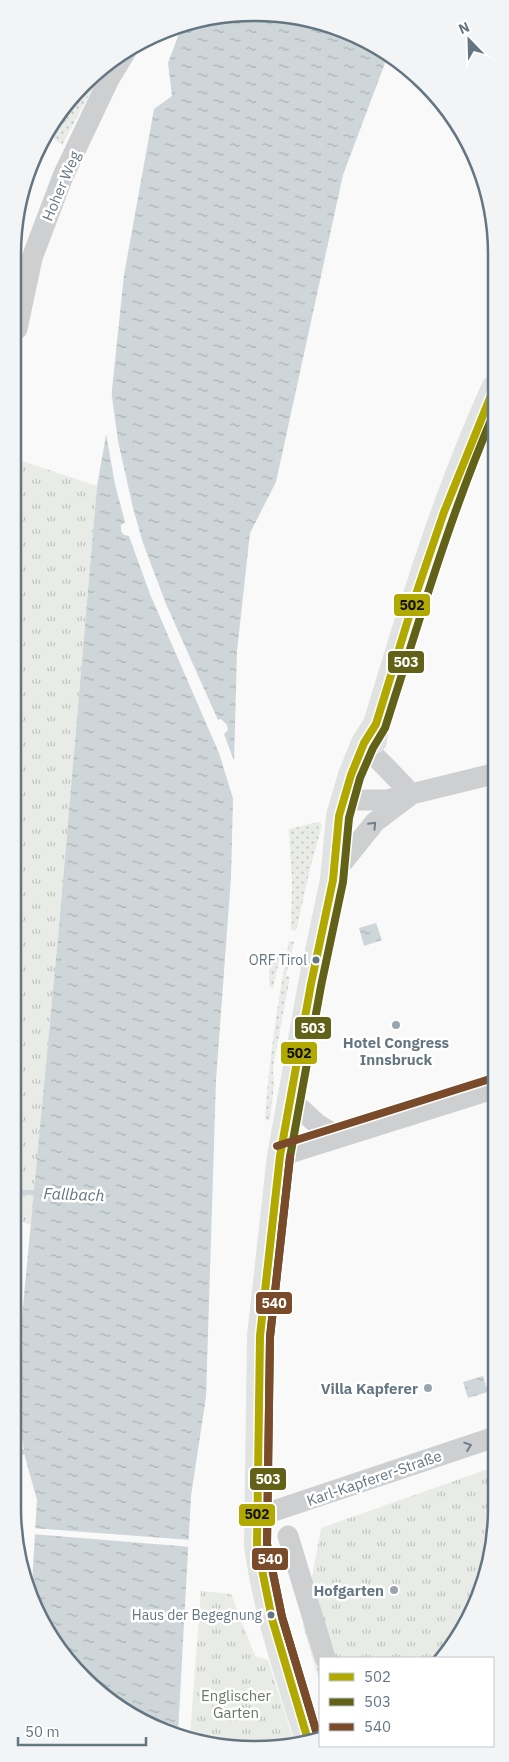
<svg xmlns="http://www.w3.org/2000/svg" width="509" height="1762" font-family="'IBM Plex Sans',sans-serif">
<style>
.grass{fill:url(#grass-dots)}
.park{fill:url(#park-tufts)}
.water{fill:url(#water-ripples)}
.pier{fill:#f9f9f9}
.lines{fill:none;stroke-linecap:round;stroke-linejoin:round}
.stream{stroke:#ced6d9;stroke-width:5}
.minor{stroke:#cecfd0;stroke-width:21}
.major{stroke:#e1e2e2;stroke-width:26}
.bus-1-casing{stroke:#fff;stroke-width:11}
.bus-2-casing{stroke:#fff;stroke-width:11}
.bus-3-casing{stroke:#fff;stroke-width:11}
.bus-1{stroke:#b2a900;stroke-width:8}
.bus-2{stroke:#616118;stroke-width:8}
.bus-3{stroke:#7a4b2a;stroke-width:8}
.oneway{stroke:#707f8b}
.bus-dot{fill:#657683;stroke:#fff;stroke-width:2}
.poi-dot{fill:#99a4ac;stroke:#fff;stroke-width:2}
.labels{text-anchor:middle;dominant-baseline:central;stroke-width:5;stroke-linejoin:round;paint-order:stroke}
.bus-label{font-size:14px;fill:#657683;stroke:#fff;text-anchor:end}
.street-label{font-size:15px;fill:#657683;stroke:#fff}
.poi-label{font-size:15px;font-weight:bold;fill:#657683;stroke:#fff;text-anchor:end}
.park-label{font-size:15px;fill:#687a64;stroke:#fff}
.water-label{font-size:16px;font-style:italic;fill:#60757c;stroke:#fff}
.rim{fill:none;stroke:#657683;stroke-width:2.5}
.line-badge{stroke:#fff;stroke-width:2}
.badge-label{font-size:14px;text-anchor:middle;font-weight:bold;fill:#fff}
.pale-badge-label{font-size:14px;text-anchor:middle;font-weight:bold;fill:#111}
</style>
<defs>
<pattern id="grass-dots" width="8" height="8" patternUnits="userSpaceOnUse" patternTransform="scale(1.25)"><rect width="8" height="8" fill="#e8ebe6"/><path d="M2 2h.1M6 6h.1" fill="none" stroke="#c0c3c0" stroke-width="1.8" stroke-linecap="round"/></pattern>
<pattern id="park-tufts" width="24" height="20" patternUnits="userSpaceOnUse" patternTransform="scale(1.25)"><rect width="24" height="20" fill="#e8ebe6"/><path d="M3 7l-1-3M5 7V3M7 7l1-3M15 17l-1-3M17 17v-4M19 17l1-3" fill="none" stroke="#c0c3c0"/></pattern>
<pattern id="water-ripples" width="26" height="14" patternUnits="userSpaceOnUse" patternTransform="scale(1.25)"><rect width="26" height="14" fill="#ced6d9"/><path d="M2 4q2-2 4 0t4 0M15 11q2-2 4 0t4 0" fill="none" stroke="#abb2b5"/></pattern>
</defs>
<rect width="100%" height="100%" fill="#f9f9f9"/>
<path class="grass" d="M101,73L62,145L48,134L53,120Z
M318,822H320L322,825L310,869L296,931L291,930L292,881L289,829Z
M289,941L294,942L286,976L290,977L274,1062L273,1073L274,1085L270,1121L265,1119C269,1059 278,1000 289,941Z
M278,951L281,952L273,988L270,987C268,976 268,957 278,951Z"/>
<path class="park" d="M19,460L97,486L59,927L31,1225L14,1219V1127L21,1112L15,752L16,583L21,567V502L16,485Z
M488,1469L490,1473H492V1554L464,1629L438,1658H320V1684L303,1626L321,1528Z
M201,1591L231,1594L255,1656L268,1660L294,1742L238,1749L190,1736Z"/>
<path class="water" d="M207,17H301L375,45L388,55L343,175L276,482L250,533L237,651L231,877L216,1080L206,1397L191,1496L178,1733L147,1724L73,1667L31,1600L37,1500L25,1457L15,1391L59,927L97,486L109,418L124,275L154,109L172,96L168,63L181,28Z
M376,923L382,940L364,946L359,928Z
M483,1376L488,1392L468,1398L463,1382Z"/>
<path class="pier" d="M110,382L118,441L133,508L143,543L166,604L218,720L221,719L227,725L228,730L224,734L236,766L235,805L219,753L150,594L129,536L124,535L121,531V525L125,522L115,484L105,428Z
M32,1528L191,1540V1547L32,1534Z"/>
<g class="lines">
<path class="stream" d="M55,118L64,120
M14,1192L41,1193
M14,1452H25"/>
<path class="minor" d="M17,329L32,258L63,176L109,79L126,51
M372,753L404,786L410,795
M343,800H387L493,774
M343,862L375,822L408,797
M290,1099L317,1124L339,1137
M280,1156L493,1089
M256,1517L492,1438
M288,1536L325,1658"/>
<path class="major" d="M374,741L376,724C410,611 445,496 494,388
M308,1740C288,1676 266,1612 257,1545L260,1336L280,1156L311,984L333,880L339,816L351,775L364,743L376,724"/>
<g class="bus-1-casing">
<path id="bus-1" d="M308,1740L272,1619L257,1545L260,1336L280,1156L311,984L333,880L339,816L351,775L364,743L376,724L415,597L444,512L494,388"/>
</g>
<g class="bus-2-casing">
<path id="bus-2" d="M318,1737L282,1617L267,1544L270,1337L290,1157L321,986L343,882L349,818L360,778L373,748L385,728C419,622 450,515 494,413"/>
</g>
<g class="bus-3-casing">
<path id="bus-3" d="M277,1146L490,1079
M290,1157L270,1337L267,1544L282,1617L318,1737"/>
</g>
<use href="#bus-1" class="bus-1"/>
<use href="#bus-2" class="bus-2"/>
<use href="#bus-3" class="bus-3"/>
</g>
<defs><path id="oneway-chevron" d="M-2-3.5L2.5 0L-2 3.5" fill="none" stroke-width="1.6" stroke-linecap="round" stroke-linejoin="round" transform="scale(1.25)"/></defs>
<g class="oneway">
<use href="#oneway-chevron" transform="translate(373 825) rotate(-46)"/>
<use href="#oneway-chevron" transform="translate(468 1446) rotate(-19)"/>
</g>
<g class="bus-dot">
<circle cx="316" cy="960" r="4.5"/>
<circle cx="271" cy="1615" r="4.5"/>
</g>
<g class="poi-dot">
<circle cx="396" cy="1025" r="5"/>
<circle cx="428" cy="1388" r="5"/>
<circle cx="394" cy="1590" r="5"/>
</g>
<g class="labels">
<g class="bus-label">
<text x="307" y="960">ORF Tirol</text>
<text x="262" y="1615">Haus der Begegnung</text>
</g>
<g class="street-label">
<text transform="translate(61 186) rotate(-67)">Hoher Weg</text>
<text transform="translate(374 1478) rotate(-19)">Karl-Kapferer-Straße</text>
</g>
<g class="poi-label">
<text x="396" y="1042" text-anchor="middle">Hotel Congress<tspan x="396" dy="17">Innsbruck</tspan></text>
<text x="418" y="1388">Villa Kapferer</text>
<text x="384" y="1590">Hofgarten</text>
</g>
<g class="park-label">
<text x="236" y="1695">Englischer<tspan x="236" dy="17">Garten</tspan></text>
</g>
<g class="water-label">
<text transform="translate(74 1194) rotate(2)">Fallbach</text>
</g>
</g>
<path d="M0 0H509V1762H0ZM254 21H255A233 233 0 0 1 488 254V1508A233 233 0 0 1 255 1741H254A233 233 0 0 1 21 1508V254A233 233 0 0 1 254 21Z" fill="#f3f4f5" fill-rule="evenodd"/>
<path class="rim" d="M254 21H255A233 233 0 0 1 488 254V1508A233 233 0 0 1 255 1741H254A233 233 0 0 1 21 1508V254A233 233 0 0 1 254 21Z"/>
<g class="line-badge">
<rect x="393" y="593" width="38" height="24" rx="5" fill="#b2a900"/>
<rect x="387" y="650" width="38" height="24" rx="5" fill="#616118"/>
<rect x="294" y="1016" width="38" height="24" rx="5" fill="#616118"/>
<rect x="280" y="1041" width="38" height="24" rx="5" fill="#b2a900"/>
<rect x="255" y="1291" width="38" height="24" rx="5" fill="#7a4b2a"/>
<rect x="249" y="1467" width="38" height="24" rx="5" fill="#616118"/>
<rect x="238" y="1503" width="38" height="24" rx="5" fill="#b2a900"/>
<rect x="251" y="1547" width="38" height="24" rx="5" fill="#7a4b2a"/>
</g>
<g class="badge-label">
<text x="406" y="667">503</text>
<text x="313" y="1033">503</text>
<text x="274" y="1308">540</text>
<text x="268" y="1484">503</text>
<text x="270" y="1564">540</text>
</g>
<g class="pale-badge-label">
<text x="412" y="610">502</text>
<text x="299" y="1058">502</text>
<text x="257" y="1519">502</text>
</g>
<rect x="319" y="1657" width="175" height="90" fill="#ffffff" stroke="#c1c8cd"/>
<rect x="329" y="1673" width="25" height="8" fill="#b2a900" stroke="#c1c8cd"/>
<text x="364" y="1682" font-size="15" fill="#657683">502</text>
<rect x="329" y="1698" width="25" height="8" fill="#616118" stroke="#c1c8cd"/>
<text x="364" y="1707" font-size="15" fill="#657683">503</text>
<rect x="329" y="1723" width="25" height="8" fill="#7a4b2a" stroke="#c1c8cd"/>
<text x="364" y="1732" font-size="15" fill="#657683">540</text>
<g transform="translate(469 40) rotate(337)" stroke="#ffffff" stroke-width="4" paint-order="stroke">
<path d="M0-4L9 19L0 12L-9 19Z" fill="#657683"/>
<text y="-8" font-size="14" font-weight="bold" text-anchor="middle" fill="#657683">N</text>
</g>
<path d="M18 1737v8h128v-8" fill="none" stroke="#657683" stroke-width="2.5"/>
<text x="25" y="1737" font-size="15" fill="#657683" stroke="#ffffff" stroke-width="4" paint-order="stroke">50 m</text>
</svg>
